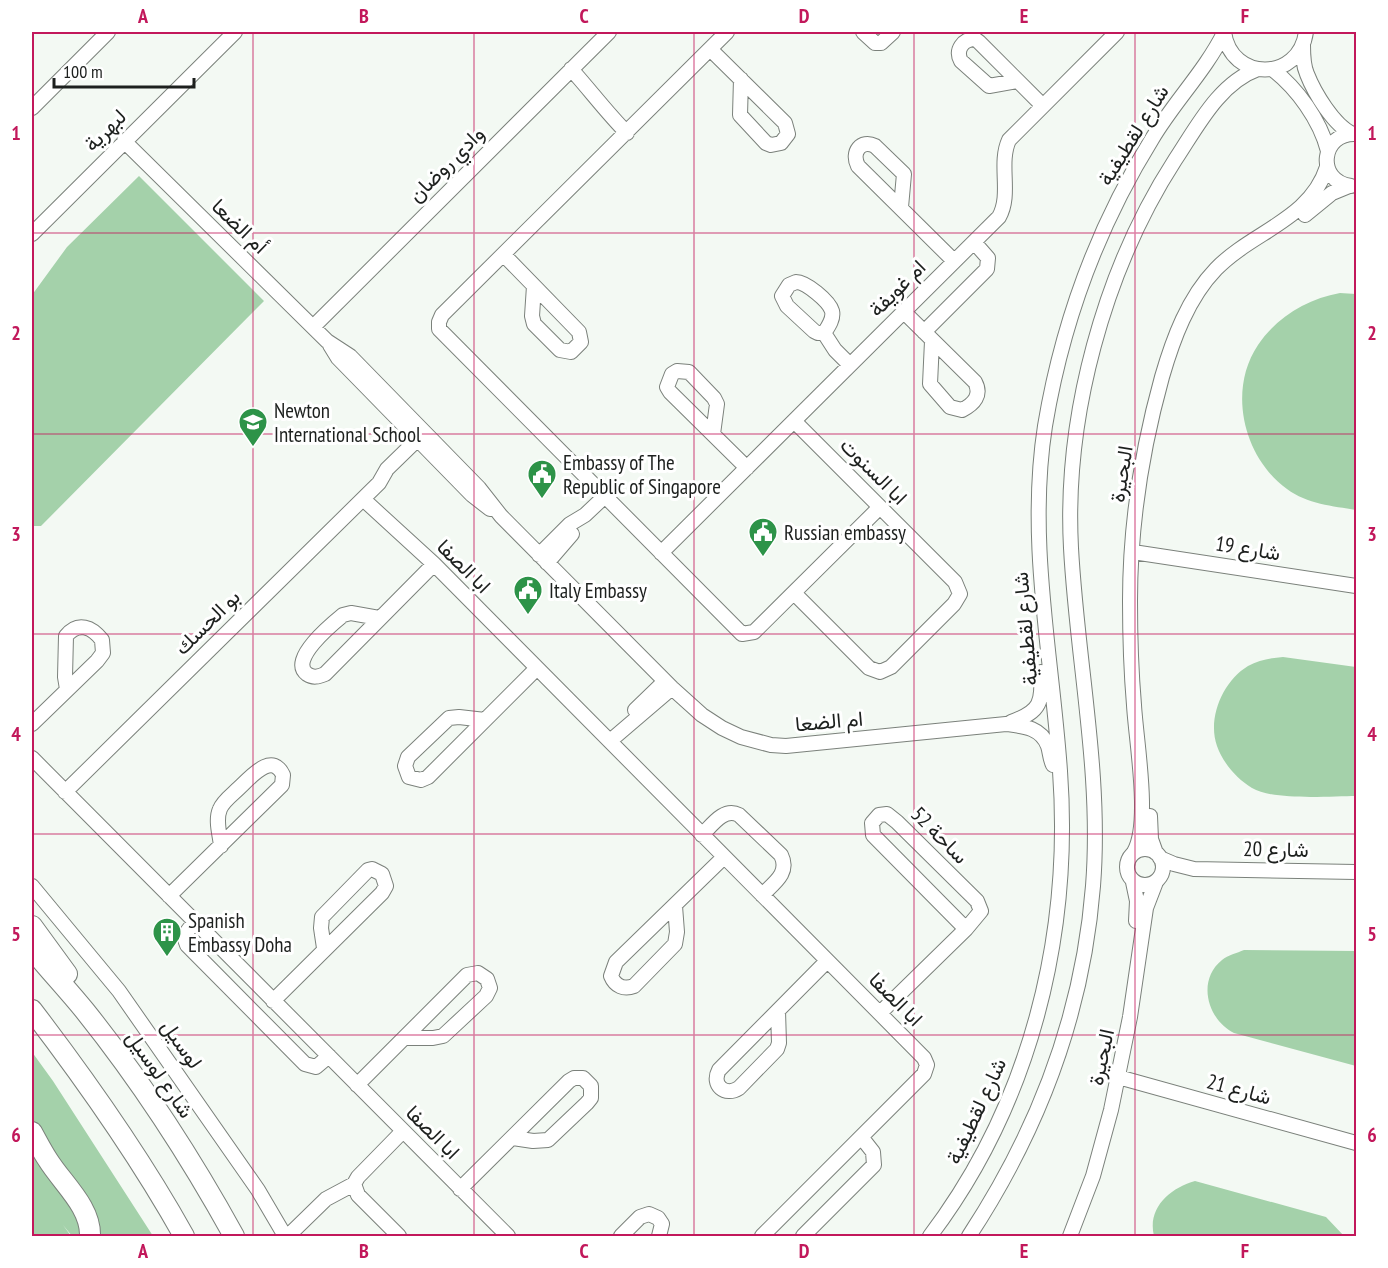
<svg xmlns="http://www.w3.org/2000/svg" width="1388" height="1268" font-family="'PT Sans Narrow',Vazirmatn,sans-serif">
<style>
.green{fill:#a4d1aa}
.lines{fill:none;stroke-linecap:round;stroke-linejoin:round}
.minor-casing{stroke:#7b817b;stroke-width:16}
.highway-casing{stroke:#7b817b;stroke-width:22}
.minor{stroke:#fff;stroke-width:14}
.highway{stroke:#fff;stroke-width:20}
.grid{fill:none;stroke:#c2185b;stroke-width:1.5;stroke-opacity:0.55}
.labels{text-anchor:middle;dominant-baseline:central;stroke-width:6;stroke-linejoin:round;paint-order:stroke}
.street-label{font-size:21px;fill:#1d201e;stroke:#fff}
.poi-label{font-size:21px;fill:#1d201e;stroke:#fff;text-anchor:start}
.neatline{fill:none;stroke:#c2185b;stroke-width:2}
.grid-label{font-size:20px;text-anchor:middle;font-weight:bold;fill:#c2185b}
</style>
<rect width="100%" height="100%" fill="#f3f9f3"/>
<path class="green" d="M139,176L264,301L41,526H32V295L67,247Z
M1340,293L1356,294V510C1333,506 1307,504 1287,489C1244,458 1227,391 1258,345C1277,317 1307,299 1340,293Z
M1283,657L1356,667V796C1331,796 1273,801 1252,788C1237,779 1223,763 1217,746C1207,718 1223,681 1248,666C1259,660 1271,658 1283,657Z
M1244,950L1356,951V1066L1234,1033C1208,1020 1196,981 1222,960C1228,955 1237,953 1244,950Z
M32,1052L53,1081L153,1236H72L63,1225L71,1236H32Z
M1195,1181L1326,1217L1344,1236H1154C1147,1208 1170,1188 1195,1181Z"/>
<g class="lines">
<g class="minor-casing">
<path id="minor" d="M727,32L442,315L439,322V329L742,634L754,632L880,507
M863,32L875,43H881L893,32
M1224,32C1231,82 1299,82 1306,32
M1303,45C1303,55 1303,65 1307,74C1314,92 1334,126 1353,134
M710,49L785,123L788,134L781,143L771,145L766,143L740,115L741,79
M571,69C590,90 607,113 627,133
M1272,69C1297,88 1320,120 1328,151
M1017,81L989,86L961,61C955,50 963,39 975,39L979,42L1042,105
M32,108L108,32
M124,141L327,341L350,356L479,488L501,516L672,688L702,715L722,728L741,737L771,745L786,746L1006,724C1022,726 1041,727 1048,746C1050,752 1050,759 1053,765
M1351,186C1315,181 1321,132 1356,134
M901,207L904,174L875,146C861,139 851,152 858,166L954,261
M1305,215L1332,193L1349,186
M32,234L235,32
M504,255L579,332L581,342L571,352L560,350L534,324L532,316L534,286
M904,312L975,382C982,395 974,404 962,410L950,407L930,384L932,341
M313,327L609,32
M924,332L987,269L988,258L974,242
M824,333C828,327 834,319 832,311C829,301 806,282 796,282L789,285L782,296L787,306L814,331L818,333H824L835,350L850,365
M330,345L338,358L472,495L490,509
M794,421L955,582L960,594L954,604L891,667L880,672L869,668L794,593
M713,434L717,404L714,398L689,372L677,371L672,374L667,387L670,392L747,468
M363,499L434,564L924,1058L927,1065L924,1074L762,1236
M1133,552L1356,586
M661,553L999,217C1012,194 998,164 1009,140L1117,32
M539,555L570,524L585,515L604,497
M547,563L572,534
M379,618L351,613L343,615C332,624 288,660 307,674C313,678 318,677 325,674L434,564
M635,710L665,681
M485,720L459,717L449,718L408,757L405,766L409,777L421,780L428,777L537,668
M1011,722C1042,711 1042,702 1041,672
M32,724L97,661L103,653L102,640C92,627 78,621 66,636L65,677L67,689
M610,741L672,688
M32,758L508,1236
M65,792L379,483L387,469L424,433
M1150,816L1151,839L1156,853
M702,835C712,825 724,807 739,815L781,855C790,873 774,883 762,895
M1127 867a18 18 0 1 1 36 0a18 18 0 1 1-36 0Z
M1134,852C1151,823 1136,741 1134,705C1131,670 1130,635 1130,601C1130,526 1142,449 1162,377C1173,339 1188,298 1216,269C1253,231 1310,220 1327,167
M1160,858L1174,864L1194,869L1356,872
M1133,882L1137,901L1136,921
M32,886L119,991L258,1190L285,1236
M169,896L282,785L283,775C272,751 250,778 239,788C233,794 223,801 220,809C215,820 220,835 221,846
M675,906L677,932L675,944L634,986C624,990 615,986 611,976L616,962L724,857
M195,922C188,930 182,935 187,945L305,1064L316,1067L329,1056
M273,1001L382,893L386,886L382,874L372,869L368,870L322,917L321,928L324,948
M778,1011L779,1043L777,1049L739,1088C725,1097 711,1085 719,1070L827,961
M880,1013L966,929L981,911L977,901L897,822L887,814L879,815L872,823L873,835L966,929
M1111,1075L1356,1143
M357,1085L467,975L478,973L487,979L490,988L486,996L443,1036L433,1038H407
M460,1189L569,1081L574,1078H583L591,1086V1098L587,1103L548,1140L533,1141L513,1138
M288,1236L326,1199L354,1184
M399,1236L358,1195L354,1184L358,1177L403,1131
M621,1236L640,1217L649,1214L658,1218L662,1224L659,1236
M803,1236L874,1165L873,1152L862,1138
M930,1236C1030,1104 1072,936 1060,771C1052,656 1027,541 1045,426C1062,324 1098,226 1152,139C1174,102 1205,71 1224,33
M969,1236C1038,1131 1083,1013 1093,886C1102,773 1077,661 1071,548C1064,417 1104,270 1175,160C1197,127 1219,83 1258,69
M1070,1236L1093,1176L1111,1110L1130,1017L1146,908L1156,882"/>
</g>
<g class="highway-casing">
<path id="highway" d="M32,926L67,974
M32,949C49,970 68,990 85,1011C141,1081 191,1158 234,1236
M32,1010C87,1082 140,1157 184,1236
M32,1132C37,1141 42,1151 48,1160C63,1184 91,1207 90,1236"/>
</g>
<use href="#minor" class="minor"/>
<use href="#highway" class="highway"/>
</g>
<path class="grid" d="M253,32V1236M474,32V1236M694,32V1236M914,32V1236M1135,32V1236M32,233H1356M32,434H1356M32,634H1356M32,834H1356M32,1035H1356"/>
<defs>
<g id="school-pin" transform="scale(1.5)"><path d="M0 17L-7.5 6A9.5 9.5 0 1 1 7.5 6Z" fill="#2d9348" stroke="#fff"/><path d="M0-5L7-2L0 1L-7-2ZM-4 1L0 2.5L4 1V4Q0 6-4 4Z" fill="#fff"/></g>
<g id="civic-pin" transform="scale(1.5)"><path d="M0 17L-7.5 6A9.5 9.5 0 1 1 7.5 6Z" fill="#2d9348" stroke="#fff"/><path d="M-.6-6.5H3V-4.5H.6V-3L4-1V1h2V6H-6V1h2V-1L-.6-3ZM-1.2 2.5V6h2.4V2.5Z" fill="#fff"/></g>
<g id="building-pin" transform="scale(1.5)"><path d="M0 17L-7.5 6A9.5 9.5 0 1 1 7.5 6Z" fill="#2d9348" stroke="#fff"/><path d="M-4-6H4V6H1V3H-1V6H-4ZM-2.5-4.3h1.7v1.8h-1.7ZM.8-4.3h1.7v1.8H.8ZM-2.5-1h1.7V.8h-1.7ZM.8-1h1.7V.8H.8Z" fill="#fff"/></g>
</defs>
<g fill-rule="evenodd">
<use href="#school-pin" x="253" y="422"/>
<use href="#civic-pin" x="542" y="474"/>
<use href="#civic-pin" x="763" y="532"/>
<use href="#civic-pin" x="528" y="590"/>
<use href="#building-pin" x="167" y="932"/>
</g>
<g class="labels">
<g class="street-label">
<text transform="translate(105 130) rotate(-45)">لبهرية</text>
<text transform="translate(1133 135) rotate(-58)">شارع لقطيفية</text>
<text transform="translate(446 164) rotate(-45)">وادي روضان</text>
<text transform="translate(240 226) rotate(44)">أم الضعا</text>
<text transform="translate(897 288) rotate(-45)">ام غويفة</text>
<text transform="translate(874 471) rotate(45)">ابا السنوت</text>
<text transform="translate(1121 474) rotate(-81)">البحيرة</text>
<text transform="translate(1248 548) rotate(9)">شارع 19</text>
<text transform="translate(464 566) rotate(45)">ابا الصفا</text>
<text transform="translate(207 622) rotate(-45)">بو الحسك</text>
<text transform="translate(1025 629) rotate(-95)">شارع لقطيفية</text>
<text transform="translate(829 721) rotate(-5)">ام الضعا</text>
<text transform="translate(940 835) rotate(45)">ساحة 52</text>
<text transform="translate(1276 849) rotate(1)">شارع 20</text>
<text transform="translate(896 999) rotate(45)">ابا الصفا</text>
<text transform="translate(182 1044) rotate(55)">لوسيل</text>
<text transform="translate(1101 1057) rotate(-78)">البحيرة</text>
<text transform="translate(160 1074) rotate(55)">شارع لوسيل</text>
<text transform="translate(1239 1089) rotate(15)">شارع 21</text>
<text transform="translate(976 1111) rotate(-65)">شارع لقطيفية</text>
<text transform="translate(433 1132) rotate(45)">ابا الصفا</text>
</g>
<g class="poi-label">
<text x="274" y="410">Newton<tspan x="274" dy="24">International School</tspan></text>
<text x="563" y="462">Embassy of The<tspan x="563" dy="24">Republic of Singapore</tspan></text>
<text x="784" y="532">Russian embassy</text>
<text x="549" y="590">Italy Embassy</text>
<text x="188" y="920">Spanish<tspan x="188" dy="24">Embassy Doha</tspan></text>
</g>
</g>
<rect width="1388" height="1268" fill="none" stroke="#ffffff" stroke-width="66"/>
<path d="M54 78v9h140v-9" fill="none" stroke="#1d201e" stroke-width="3"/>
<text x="63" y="78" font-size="18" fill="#1d201e" stroke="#ffffff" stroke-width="4.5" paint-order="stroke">100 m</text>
<rect x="33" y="33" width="1322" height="1202" class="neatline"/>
<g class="grid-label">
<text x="143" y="23">A</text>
<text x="364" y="23">B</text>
<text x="584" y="23">C</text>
<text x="804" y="23">D</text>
<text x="1024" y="23">E</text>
<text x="1245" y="23">F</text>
<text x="16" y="140">1</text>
<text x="1372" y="140">1</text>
<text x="16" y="340">2</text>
<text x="1372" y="340">2</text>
<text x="16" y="541">3</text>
<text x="1372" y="541">3</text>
<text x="16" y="741">4</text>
<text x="1372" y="741">4</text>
<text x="16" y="941">5</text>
<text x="1372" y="941">5</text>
<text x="16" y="1142">6</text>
<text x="1372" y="1142">6</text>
<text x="143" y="1258">A</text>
<text x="364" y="1258">B</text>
<text x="584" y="1258">C</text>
<text x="804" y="1258">D</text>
<text x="1024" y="1258">E</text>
<text x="1245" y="1258">F</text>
</g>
</svg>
